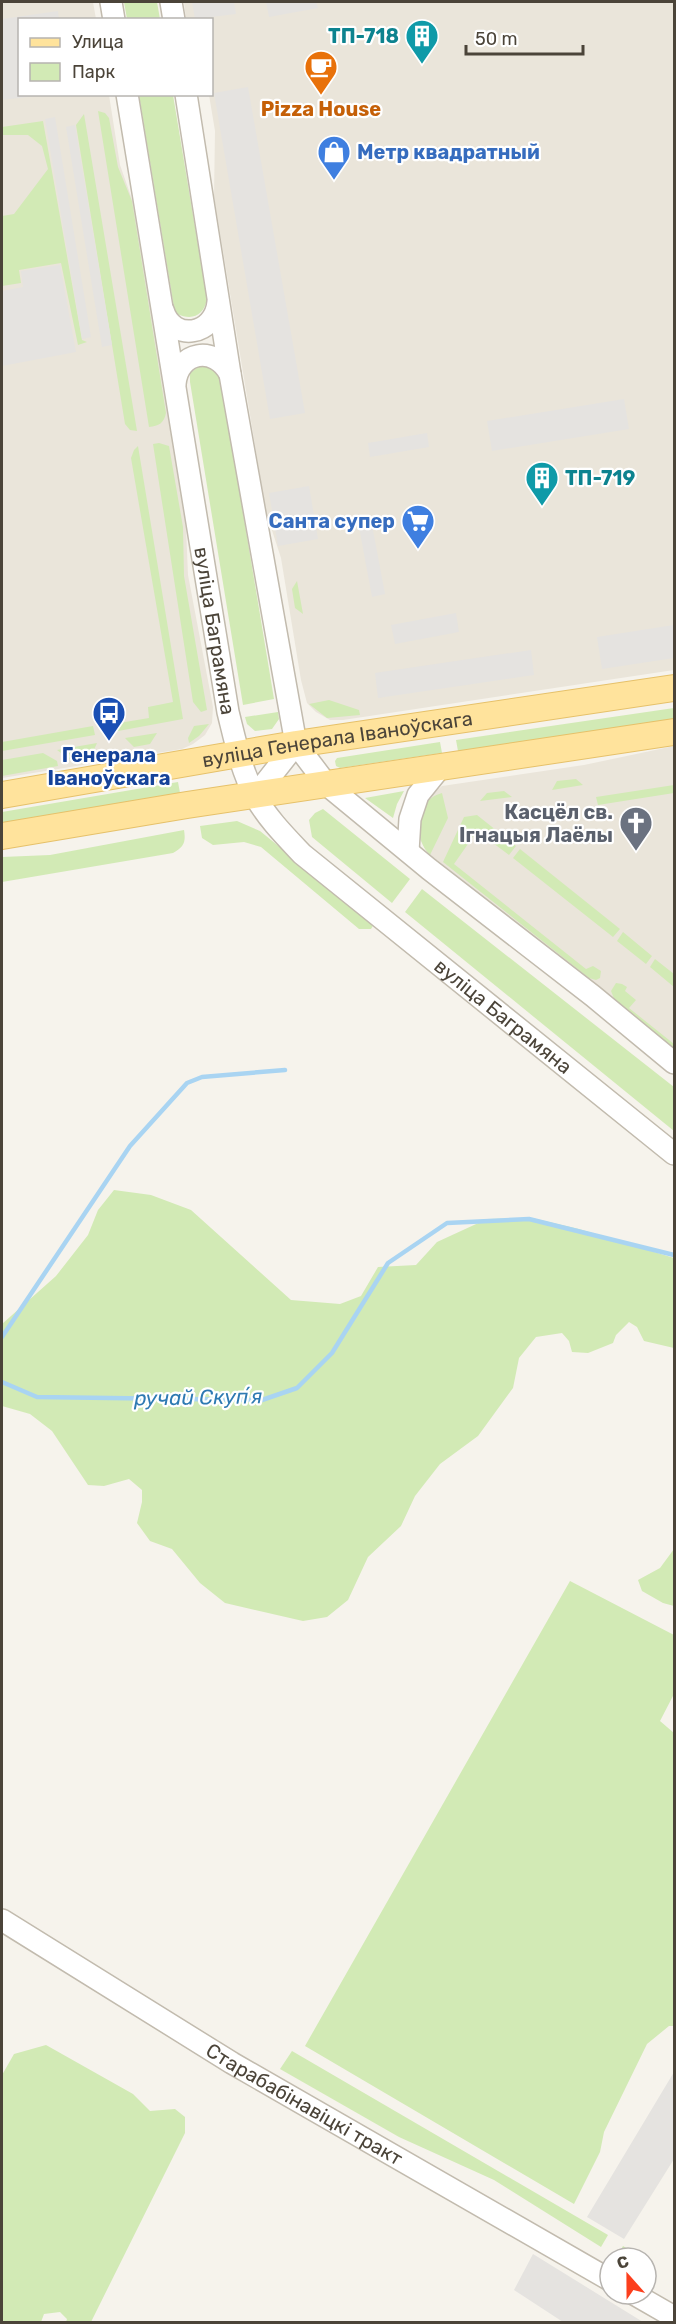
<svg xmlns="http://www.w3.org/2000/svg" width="676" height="2324" font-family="Rubik,sans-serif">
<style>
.residential{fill:#eae5da}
.green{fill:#d2eab5}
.parking{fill:#e5e3e0}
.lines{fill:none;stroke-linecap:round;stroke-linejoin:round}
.stream{stroke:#a9d4f2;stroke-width:4.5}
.tertiary-casing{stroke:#c2bbae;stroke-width:24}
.primary-casing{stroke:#e6c16a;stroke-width:28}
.tertiary{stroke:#fff;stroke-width:21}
.primary{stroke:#ffe39c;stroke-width:26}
.labels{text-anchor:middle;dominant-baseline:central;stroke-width:4.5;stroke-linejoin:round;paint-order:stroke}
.culture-label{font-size:20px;font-weight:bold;fill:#0d838f;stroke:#fff;text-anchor:end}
.food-label{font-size:20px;font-weight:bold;fill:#c56008;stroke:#fff}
.shop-label{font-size:20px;font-weight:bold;fill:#366cbe;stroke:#fff;text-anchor:start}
.street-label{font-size:20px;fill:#4b4439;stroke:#fff}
.transit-label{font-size:20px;font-weight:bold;fill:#164399;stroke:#fff}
.worship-label{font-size:20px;font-weight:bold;fill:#5b616d;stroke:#fff;text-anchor:end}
.water-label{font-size:21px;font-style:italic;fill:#2e7ab2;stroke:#fff}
</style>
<rect width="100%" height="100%" fill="#f6f3ec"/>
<path class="residential" d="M2,2H93L96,19L20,20V94L109,95L120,165L133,202L186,527L188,575L213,707L212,723L205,735L193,744L182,749L2,778Z
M184,2H674V670L343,720H330L316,712L307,703L301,680L281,558L266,512L214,196L215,131L209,95L212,94V20L186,19Z
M674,746V1051L427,852L417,834L424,802L442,786L584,765Z"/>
<path class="green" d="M124,2H157L160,19H127Z
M139,95H173L207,299C204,315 193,321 177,314L174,308Z
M98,111L105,113L109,118L118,167L132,201L166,413C164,423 159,426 149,427Z
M84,114L137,431L130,430L125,424L76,125Z
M43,121L82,340L87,342L78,345L61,263L19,270L21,283L2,286V216L14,214L48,169L42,146L28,135H2V127Z
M201,365L218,370L221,380L274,699L243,705L190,382V373Z
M159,443L169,446L183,527L184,576L207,710L201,712L193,702L153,444Z
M138,446L183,719L102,734L101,726L149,718L148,707L173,702L131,458L134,450Z
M297,581L303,614L295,608L292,589Z
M329,700L359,710L360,715L327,718L309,704Z
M674,708V719L458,751L456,740Z
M278,712L279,719L272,729L255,731L247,724L245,717Z
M209,724L199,736L189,743L188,738L194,726Z
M93,726L95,735L2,751V742Z
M157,733L150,744L134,747L125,738Z
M440,742L442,753L340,768L336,766L335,761L337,758Z
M97,743L92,754L69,759L57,750Z
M43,753L57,761L58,766L2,776V760Z
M576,779L583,785L552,790L557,781Z
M178,782L180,793L2,824V812Z
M674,785V793L598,805L596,797Z
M404,791L397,804L393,818L365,798Z
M504,791L512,797L480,801L487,793Z
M442,793L448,818L430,855C412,837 415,800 442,793Z
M323,809L410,879L392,903L312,837L309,820L315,813Z
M477,815L516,846L509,855L477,831L454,864L586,969L593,966L601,971L600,978L596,980L589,978L443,862L464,817Z
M237,821L260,831L374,924L371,929H359L261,847L244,842L213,845L202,838L200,826Z
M184,830C186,842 184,847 173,853L2,882V857L50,855Z
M520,849L620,929L613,937L513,858Z
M422,889L674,1087V1131L405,912Z
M623,932L652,956L646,964L617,941Z
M655,959L674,974V987L650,967Z
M616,983L622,984L627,987L625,991L636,1000L629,1008L674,1044V1050L615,1001L611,991Z
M114,1190L151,1195L191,1210L291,1300L340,1304L361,1296L378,1267L416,1265L437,1242L487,1219L532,1218L579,1229L674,1258V1348L644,1341L637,1327L629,1322L616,1335L613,1343L588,1353L572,1352L569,1341L562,1333L536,1337L519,1358L513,1388L478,1436L440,1464L415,1496L401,1526L368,1557L348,1600L327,1617L303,1621L225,1603L200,1583L172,1549L150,1541L137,1523L142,1502V1490L129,1479L104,1486L88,1485L52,1431L30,1414L2,1406V1324L56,1276L88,1235L98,1210Z
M674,1549V1606L663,1603L642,1591L638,1580L660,1568Z
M570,1581L674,1635V1694L660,1721L674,1733V2026H669L647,2044L604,2132L600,2152L574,2204L305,2046Z
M46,2045L133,2094L150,2111L175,2109L185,2117V2133L91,2322H66L67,2319L60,2312L44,2314L41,2322H2V2075L14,2054Z
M292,2051L608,2235L601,2247L494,2180L399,2137L280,2069Z
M623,2246L643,2258H619L617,2257Z"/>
<path class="parking" d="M192,2H234L236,14L195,19Z
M266,2H316L318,8L269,17Z
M58,11L59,19L20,20V94L44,95L2,100V19Z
M248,87L305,413L270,419L214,93Z
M55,117L91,337L82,339L45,119Z
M75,125L112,345L102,347L66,127Z
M60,265L76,352L2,366V291L23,287L21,271Z
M624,399L629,429L492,451L487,421Z
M427,433L429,447L370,457L368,443Z
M309,486L318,539L278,546L269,493Z
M372,525L385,594L372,597L359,527Z
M456,613L459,632L395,644L391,625Z
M674,625V658L602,669L597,637Z
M531,650L534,675L378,698L375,673Z
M674,2072V2159L624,2239L587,2217Z
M533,2254L643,2322H563L514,2290Z"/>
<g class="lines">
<path class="stream" d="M2,1337L130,1146L187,1083L202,1077L285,1070
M2,1382L37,1397L262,1400L297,1388L332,1353L388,1263L447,1223L529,1219L674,1255"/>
<g class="tertiary-casing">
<g id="tertiary">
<path d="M111,2L114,20"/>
<path d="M171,2L174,20"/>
<path id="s1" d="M127,94L228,712C235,740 241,770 255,796C267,818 285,836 302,854L674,1154"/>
<path d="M186,94L230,374L296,744L327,785L429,869L593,996L674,1063"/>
<path d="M163,310C173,343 215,335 218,302"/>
<path d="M175,384C178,351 215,345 230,374"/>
<path d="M255,796L296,744"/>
<path d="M408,851L410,819L418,795L439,769"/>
<path id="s2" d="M2,1920L232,2063L610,2280"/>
<path d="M634,2294L674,2317"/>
</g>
</g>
<g class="primary-casing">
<g id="primary">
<path id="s3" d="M2,795L296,744L674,688"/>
<path d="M2,836L187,805L674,732"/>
</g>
</g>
<use href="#tertiary" class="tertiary"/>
<use href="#primary" class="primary"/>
</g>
<defs>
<g id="building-pin" transform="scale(1.725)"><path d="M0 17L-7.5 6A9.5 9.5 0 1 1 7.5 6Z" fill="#0f9aa8" stroke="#fff"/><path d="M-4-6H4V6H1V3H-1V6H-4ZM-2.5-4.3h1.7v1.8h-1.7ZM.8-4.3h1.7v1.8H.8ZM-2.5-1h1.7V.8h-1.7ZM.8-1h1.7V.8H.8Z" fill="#fff"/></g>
<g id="cafe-pin" transform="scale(1.725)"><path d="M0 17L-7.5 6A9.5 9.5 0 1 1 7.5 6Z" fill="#e8710a" stroke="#fff"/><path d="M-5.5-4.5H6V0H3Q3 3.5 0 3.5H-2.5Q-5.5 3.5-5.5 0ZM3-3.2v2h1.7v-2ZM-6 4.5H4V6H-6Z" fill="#fff"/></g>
<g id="shop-pin" transform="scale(1.725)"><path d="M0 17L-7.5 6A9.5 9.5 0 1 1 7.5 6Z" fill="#3f7fe0" stroke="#fff"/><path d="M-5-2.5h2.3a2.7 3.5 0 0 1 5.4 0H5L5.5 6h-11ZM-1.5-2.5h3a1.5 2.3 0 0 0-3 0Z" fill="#fff"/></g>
<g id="supermarket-pin" transform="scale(1.725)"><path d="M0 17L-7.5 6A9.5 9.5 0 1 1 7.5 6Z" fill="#3f7fe0" stroke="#fff"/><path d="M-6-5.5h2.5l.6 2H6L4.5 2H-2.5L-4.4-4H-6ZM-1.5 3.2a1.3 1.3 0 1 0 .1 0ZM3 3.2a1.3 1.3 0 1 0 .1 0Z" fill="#fff"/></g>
<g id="bus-pin" transform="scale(1.725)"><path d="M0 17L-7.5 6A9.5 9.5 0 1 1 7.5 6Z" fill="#1a4fb4" stroke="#fff"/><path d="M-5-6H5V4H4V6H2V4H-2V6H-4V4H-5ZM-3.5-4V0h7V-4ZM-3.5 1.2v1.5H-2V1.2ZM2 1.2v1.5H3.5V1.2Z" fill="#fff"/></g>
<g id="church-pin" transform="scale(1.725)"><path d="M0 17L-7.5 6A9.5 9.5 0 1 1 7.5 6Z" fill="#6b7280" stroke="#fff"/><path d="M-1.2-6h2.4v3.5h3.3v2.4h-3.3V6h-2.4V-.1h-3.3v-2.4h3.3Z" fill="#fff"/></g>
</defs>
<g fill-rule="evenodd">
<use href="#building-pin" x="422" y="36"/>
<use href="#cafe-pin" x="321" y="67"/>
<use href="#shop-pin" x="334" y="152"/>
<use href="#building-pin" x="542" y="478"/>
<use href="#supermarket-pin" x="418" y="521"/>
<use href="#bus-pin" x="109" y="713"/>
<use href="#church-pin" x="636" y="823"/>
</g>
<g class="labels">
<g class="culture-label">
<text x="399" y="36">ТП-718</text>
<text x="565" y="478" text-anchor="start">ТП-719</text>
</g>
<g class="food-label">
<text x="321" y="109">Pizza House</text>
</g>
<g class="shop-label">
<text x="357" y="152">Метр квадратный</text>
<text x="395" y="521" text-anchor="end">Санта супер</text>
</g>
<g class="street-label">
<text stroke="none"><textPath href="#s1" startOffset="544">вуліца Баграмяна</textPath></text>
<text stroke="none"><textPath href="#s3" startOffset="340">вуліца Генерала Іваноўскага</textPath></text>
<text stroke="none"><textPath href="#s1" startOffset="1048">вуліца Баграмяна</textPath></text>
<text stroke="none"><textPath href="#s2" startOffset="354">Старабабінавіцкі тракт</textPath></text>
</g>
<g class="transit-label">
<text x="109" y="755">Генерала<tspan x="109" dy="23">Іваноўскага</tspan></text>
</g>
<g class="worship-label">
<text x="613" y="812">Касцёл св.<tspan x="613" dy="23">Ігнацыя Лаёлы</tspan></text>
</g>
<g class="water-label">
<text transform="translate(198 1397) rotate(-1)">ручай Скупʼя</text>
</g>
</g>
<rect width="676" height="2324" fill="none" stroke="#4b4439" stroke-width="6"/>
<rect x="18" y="18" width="195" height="78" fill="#ffffff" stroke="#b7b4b0" stroke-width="1.5"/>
<rect x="30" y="38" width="30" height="9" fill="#ffe39c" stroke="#b7b4b0" stroke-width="1.5"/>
<text x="72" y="48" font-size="18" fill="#4b4439">Улица</text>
<rect x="30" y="63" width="30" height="18" fill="#d2eab5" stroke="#b7b4b0" stroke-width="1.5"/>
<text x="72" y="78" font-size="18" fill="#4b4439">Парк</text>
<g transform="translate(628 2276) rotate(339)"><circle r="28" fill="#ffffff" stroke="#b7b4b0" stroke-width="1.5"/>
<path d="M0-4.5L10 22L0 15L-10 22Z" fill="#fc3f1d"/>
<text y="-9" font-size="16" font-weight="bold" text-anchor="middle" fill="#4b4439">С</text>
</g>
<path d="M466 45v9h117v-9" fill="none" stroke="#4b4439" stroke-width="3"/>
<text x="475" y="45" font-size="18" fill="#4b4439" stroke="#ffffff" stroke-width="4.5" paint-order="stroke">50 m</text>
</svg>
